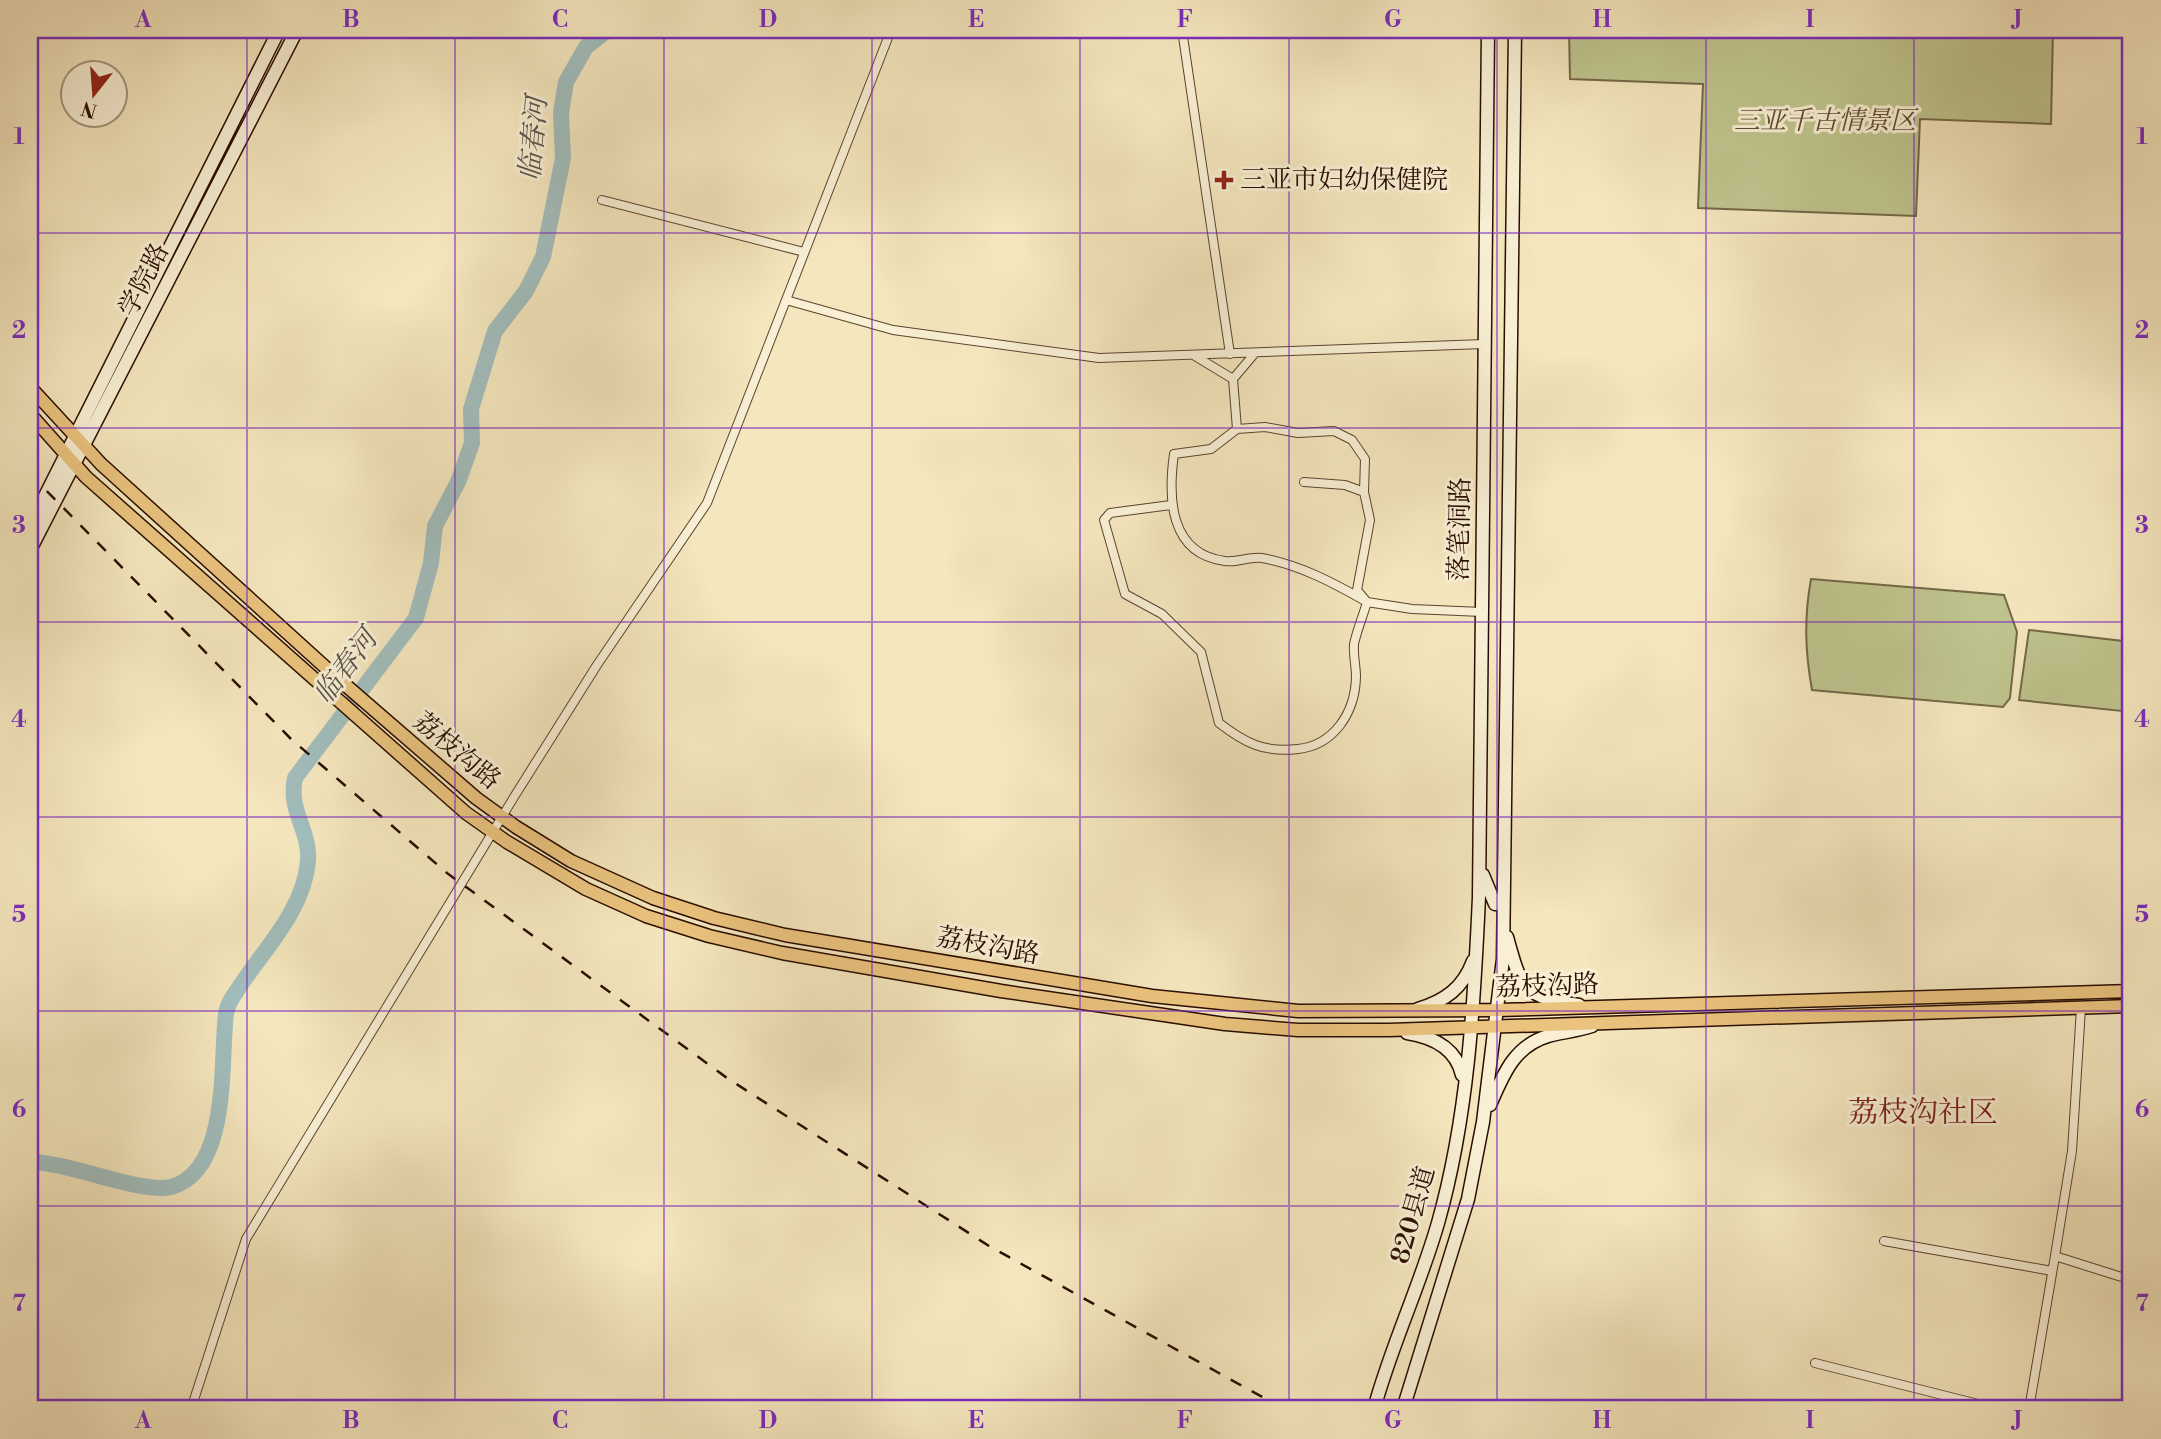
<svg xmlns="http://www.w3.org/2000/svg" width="2161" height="1439" font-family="'Libre Bodoni','Noto Serif SC',serif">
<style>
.green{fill:#bfc48e;stroke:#746847;stroke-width:2}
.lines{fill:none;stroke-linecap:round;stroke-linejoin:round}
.river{stroke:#a1bdbc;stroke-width:16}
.street-casing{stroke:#5c432f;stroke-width:10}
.secondary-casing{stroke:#2a0d00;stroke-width:15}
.primary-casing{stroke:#2a0d00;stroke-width:15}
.street{stroke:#f8efd4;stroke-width:8}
.secondary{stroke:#f8efd4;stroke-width:12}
.primary{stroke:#eac37e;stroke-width:12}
.rail{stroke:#2a0d00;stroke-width:2.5;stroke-dasharray:12 12;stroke-linecap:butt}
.grid{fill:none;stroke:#7b2cbf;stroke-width:2;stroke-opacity:0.55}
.poi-dot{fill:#8f2418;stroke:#f8efd4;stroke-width:2.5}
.labels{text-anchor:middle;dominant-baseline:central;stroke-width:6;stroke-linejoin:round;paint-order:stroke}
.park-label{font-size:26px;font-style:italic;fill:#5e4d32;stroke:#f8efd4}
.poi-label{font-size:26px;fill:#2a0d00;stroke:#f8efd4;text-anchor:start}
.street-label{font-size:26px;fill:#2a0d00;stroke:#f8efd4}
.water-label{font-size:28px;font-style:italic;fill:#5a534b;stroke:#f8efd4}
.quarter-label{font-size:30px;fill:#7a1f14;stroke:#f8efd4}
.neatline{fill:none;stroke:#7b2cbf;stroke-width:2.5}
.grid-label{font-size:23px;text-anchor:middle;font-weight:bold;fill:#7b2cbf}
</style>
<rect width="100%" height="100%" fill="#f4e6bd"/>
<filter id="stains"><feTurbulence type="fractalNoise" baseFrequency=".00286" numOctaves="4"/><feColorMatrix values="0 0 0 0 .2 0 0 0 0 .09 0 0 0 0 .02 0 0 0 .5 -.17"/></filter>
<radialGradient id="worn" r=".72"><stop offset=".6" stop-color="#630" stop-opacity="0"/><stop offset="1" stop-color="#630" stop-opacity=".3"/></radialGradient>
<path class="green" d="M1569,30H2053L2051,124L1920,119L1916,216L1698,208L1703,84L1570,79Z
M1811,579L2004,595L2017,632L2010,698L2003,707L1812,690C1805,651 1804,618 1811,579Z
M2029,630L2131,642V712L2019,700Z"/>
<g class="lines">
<path class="river" d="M30,1162C69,1162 141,1194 171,1187C231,1171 220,1059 226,1014C227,1003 235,994 240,986C266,947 304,909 308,861C310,829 288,812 295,778L416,618L431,563L435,526L458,482L472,443L471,409L495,331L526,291L543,257L563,158L561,113L566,82L586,47L608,30"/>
<g class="street-casing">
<path id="street" d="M1182,30L1230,354
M602,200L804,252
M786,300L893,330L1099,358L1484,344
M1195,356L1233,379L1255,353
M1233,379L1237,429
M1304,482L1345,485L1364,492L1370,520L1357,590L1367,602L1412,609L1482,612
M1171,505L1110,513L1104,520L1125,594L1162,614L1201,652L1219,723C1245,743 1264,753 1298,749C1334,745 1355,713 1356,677C1356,666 1353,655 1354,644C1357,630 1363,616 1367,602C1334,583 1300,565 1262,558C1250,556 1237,563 1225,561C1169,554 1168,497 1174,454L1211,449L1237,429L1265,427L1298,433L1334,431L1352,440L1365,459L1364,492
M2081,1008L2072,1151L2055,1256L2131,1280
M1884,1241L2052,1271
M1815,1363L1998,1409
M191,1409L246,1239L514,797L597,665L707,503L891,30
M2029,1409L2055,1256"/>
</g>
<g class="secondary-casing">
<path id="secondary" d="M30,526L279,30
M30,550L297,30
M1483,875L1495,904L1500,903L1503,896
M1507,937C1521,988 1523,997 1579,1005
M1418,1009C1445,1001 1463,988 1473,961
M1407,1033C1433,1037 1456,1048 1462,1075
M1490,1105C1503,1075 1514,1046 1548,1036C1563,1032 1577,1031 1592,1026
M1374,1409C1391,1346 1420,1286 1438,1223C1468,1117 1474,1006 1479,897L1488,30
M1403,1409L1468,1199L1483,1122L1503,959L1515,30"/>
</g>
<g class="primary-casing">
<path id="primary" d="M30,387L101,464L335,676L476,798L516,827L571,861L653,898L714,918L785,935L1152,996L1298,1011L1497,1010L2131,991
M30,414L86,477L466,813L507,842L586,889L646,916L709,936L782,953L1001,991L1225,1024L1298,1030H1389L2131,1006"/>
</g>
<use href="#street" class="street"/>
<use href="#secondary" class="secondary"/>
<use href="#primary" class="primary"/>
<path class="rail" d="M30,474L291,739L447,873L727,1078L989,1246L1284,1409"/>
</g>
<path class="grid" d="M247,30V1409M455,30V1409M664,30V1409M872,30V1409M1080,30V1409M1289,30V1409M1497,30V1409M1706,30V1409M1914,30V1409M30,233H2131M30,428H2131M30,622H2131M30,817H2131M30,1011H2131M30,1206H2131"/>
<path class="poi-dot" d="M1220.5 169.5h7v7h7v7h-7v7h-7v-7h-7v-7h7z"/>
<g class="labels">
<g class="park-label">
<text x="1825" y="121">三亚千古情景区</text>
</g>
<g class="poi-label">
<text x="1240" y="180">三亚市妇幼保健院</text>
</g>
<g class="street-label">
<text transform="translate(144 280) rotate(-63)">学院路</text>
<text transform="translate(1460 529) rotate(-89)">落笔洞路</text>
<text transform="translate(457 751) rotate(40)">荔枝沟路</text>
<text transform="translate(988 946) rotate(10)">荔枝沟路</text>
<text transform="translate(1547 986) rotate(-2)">荔枝沟路</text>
<text transform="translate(1413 1215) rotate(-74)">820县道</text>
</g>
<g class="water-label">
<text transform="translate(534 139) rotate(-85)">临春河</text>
<text transform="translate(346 667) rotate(-53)">临春河</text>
</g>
<g class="quarter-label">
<text x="1923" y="1113">荔枝沟社区</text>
</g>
</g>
<rect width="2161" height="1439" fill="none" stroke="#f4e6bd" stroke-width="77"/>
<g transform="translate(94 94) rotate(197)"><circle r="33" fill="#f8efd4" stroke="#a6957f" stroke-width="2"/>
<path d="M0-5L12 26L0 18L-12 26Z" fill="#8f2418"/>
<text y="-10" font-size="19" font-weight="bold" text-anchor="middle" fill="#2a0d00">N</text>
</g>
<rect x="38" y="38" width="2084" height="1362" class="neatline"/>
<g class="grid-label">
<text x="143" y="27">A</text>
<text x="351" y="27">B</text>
<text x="560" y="27">C</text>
<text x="768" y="27">D</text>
<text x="976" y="27">E</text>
<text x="1185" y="27">F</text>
<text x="1393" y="27">G</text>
<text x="1602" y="27">H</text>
<text x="1810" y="27">I</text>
<text x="2018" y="27">J</text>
<text x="19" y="144">1</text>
<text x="2142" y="144">1</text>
<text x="19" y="338">2</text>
<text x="2142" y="338">2</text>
<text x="19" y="533">3</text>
<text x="2142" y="533">3</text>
<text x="19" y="727">4</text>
<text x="2142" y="727">4</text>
<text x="19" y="922">5</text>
<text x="2142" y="922">5</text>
<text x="19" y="1117">6</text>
<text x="2142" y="1117">6</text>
<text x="19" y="1311">7</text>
<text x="2142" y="1311">7</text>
<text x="143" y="1428">A</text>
<text x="351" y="1428">B</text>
<text x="560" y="1428">C</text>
<text x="768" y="1428">D</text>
<text x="976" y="1428">E</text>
<text x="1185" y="1428">F</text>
<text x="1393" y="1428">G</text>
<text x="1602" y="1428">H</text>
<text x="1810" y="1428">I</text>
<text x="2018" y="1428">J</text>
</g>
<rect width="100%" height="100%" filter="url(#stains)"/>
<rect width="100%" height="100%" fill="url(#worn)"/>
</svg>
